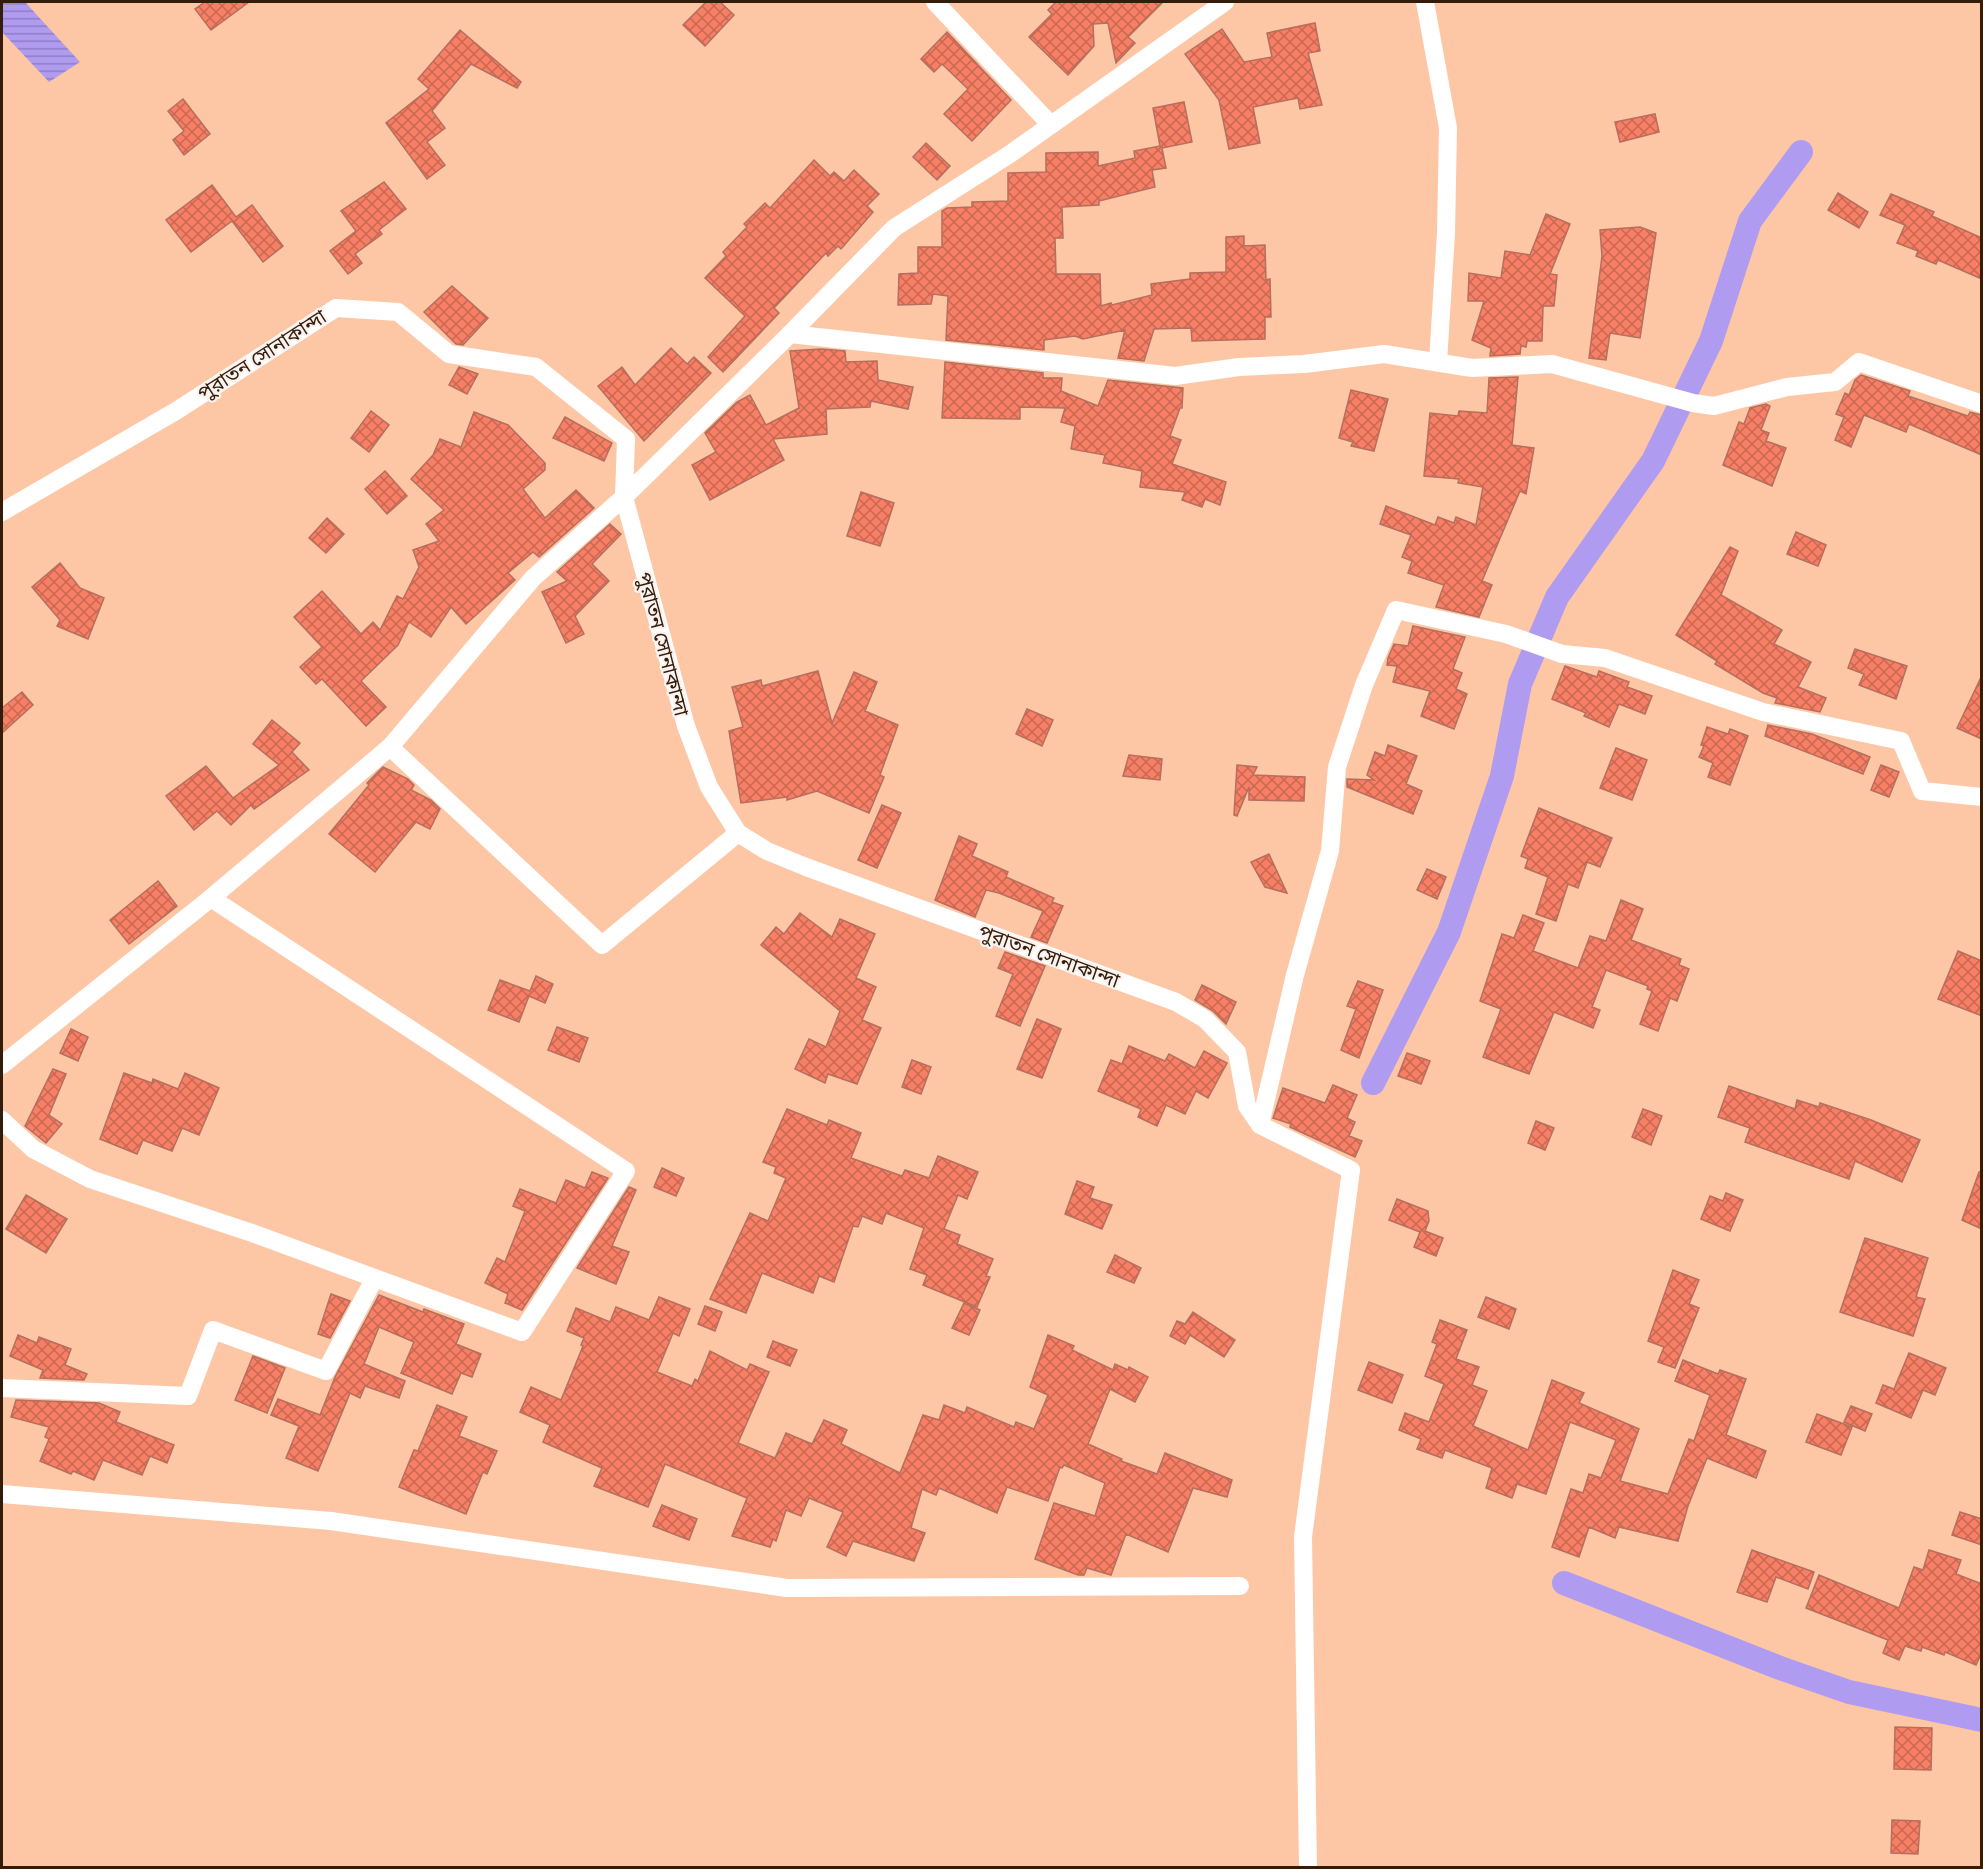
<svg xmlns="http://www.w3.org/2000/svg" width="1983" height="1869" font-family="Cabin,'Noto Sans Bengali',sans-serif">
<style>
.water{fill:url(#water-rules)}
.lines{fill:none;stroke-linecap:round;stroke-linejoin:round}
.canal{stroke:#af9cf1;stroke-width:24}
.building{fill:url(#building-cross-hatch);stroke:#b66e5e;stroke-width:1.5}
.street{stroke:#fff;stroke-width:18}
.labels{text-anchor:middle;dominant-baseline:central;stroke-width:4.5;stroke-linejoin:round;paint-order:stroke}
.street-label{font-size:20px;fill:#341c0b;stroke:#faf3ef}
</style>
<defs>
<pattern id="water-rules" width="6" height="5" patternUnits="userSpaceOnUse" patternTransform="scale(1.5)"><rect width="6" height="5" fill="#af9cf1"/><path d="M0 2.5h6" fill="none" stroke="#8f7ec1"/></pattern>
<pattern id="building-cross-hatch" width="8" height="8" patternUnits="userSpaceOnUse" patternTransform="scale(1.5)"><rect width="8" height="8" fill="#f77f65"/><path d="M0 0l8 8M0 8l8-8" fill="none" stroke="#c96751"/></pattern>
</defs>
<rect width="100%" height="100%" fill="#fdc7a5"/>
<polygon class="water" points="2,2 25,2 80,62 49,82 2,32"/>
<g class="lines">
<g class="canal">
<polyline points="1373,1083 1449,932 1502,776 1520,684 1557,597 1653,461 1711,341 1750,221 1801,152"/>
<polyline points="1564,1583 1780,1668 1849,1692 1982,1720"/>
</g>
</g>
<g class="building">
<polygon points="205,2 249,2 211,30 195,9"/>
<polygon points="706,2 720,2 734,15 705,46 683,25"/>
<polygon points="1056,2 1163,2 1128,37 1135,43 1116,63 1108,23 1093,24 1094,46 1068,75 1029,37 1052,14 1048,10"/>
<polygon points="1315,23 1320,51 1308,53 1322,105 1300,109 1298,98 1253,107 1260,143 1229,149 1219,100 1185,54 1222,29 1244,62 1272,57 1267,33"/>
<polygon points="460,30 521,82 517,88 471,64 432,111 445,128 427,142 445,165 427,179 386,123 429,89 418,79"/>
<polygon points="947,32 1011,100 972,141 944,114 968,89 942,64 934,72 921,59"/>
<polygon points="183,99 210,134 184,155 173,140 184,131 168,111"/>
<polygon points="1184,102 1192,142 1162,148 1166,168 1152,170 1155,187 1099,201 1099,205 1062,207 1063,238 1055,238 1056,274 1100,274 1101,306 1111,303 1112,305 1152,295 1151,284 1190,279 1190,273 1226,272 1226,237 1244,236 1244,246 1265,245 1266,280 1270,279 1271,317 1265,317 1265,339 1192,341 1191,328 1154,329 1144,361 1118,358 1125,330 1083,339 1075,336 1044,340 1044,350 946,340 948,296 933,294 931,304 898,305 899,274 918,273 918,247 942,247 942,211 947,208 972,207 972,202 1008,201 1008,173 1046,172 1046,153 1098,152 1098,166 1135,158 1134,151 1160,146 1153,108"/>
<polygon points="1655,114 1659,132 1620,142 1615,122"/>
<polygon points="926,143 950,166 937,180 913,157"/>
<polygon points="814,160 830,176 834,172 844,181 854,170 879,194 867,206 873,212 841,249 838,246 828,256 826,253 774,308 779,313 723,372 708,357 745,316 705,278 726,256 723,252 747,227 744,224 765,203 770,208"/>
<polygon points="384,182 406,209 379,230 382,234 355,254 362,263 348,274 330,251 356,231 341,211"/>
<polygon points="212,185 236,217 252,205 283,246 263,262 232,221 191,252 166,220"/>
<polygon points="1838,193 1868,212 1859,228 1828,210"/>
<polygon points="1891,194 1934,212 1932,216 1982,238 1982,279 1938,260 1936,264 1916,256 1918,251 1897,243 1905,225 1880,215"/>
<polygon points="1546,214 1570,224 1550,274 1557,275 1554,306 1543,306 1542,341 1527,341 1526,347 1521,346 1520,354 1490,356 1491,348 1472,340 1484,301 1468,301 1469,273 1501,278 1505,251 1530,255"/>
<polygon points="1640,227 1656,233 1640,338 1610,333 1606,360 1589,358 1602,256 1600,230"/>
<polygon points="452,286 488,318 463,345 456,344 424,312"/>
<polygon points="671,348 687,364 694,357 711,373 644,441 598,386 622,367 635,385"/>
<polygon points="821,349 845,351 846,362 877,361 878,380 913,387 908,409 871,401 870,407 826,409 827,434 773,439 784,460 710,500 692,465 716,452 705,433 737,402 750,395 766,425 799,408 790,351"/>
<polygon points="945,362 1043,373 1043,378 1062,378 1061,391 1098,406 1108,380 1183,388 1182,408 1180,408 1170,436 1181,440 1172,464 1226,482 1220,505 1205,499 1202,507 1182,500 1185,492 1140,487 1142,471 1103,463 1105,455 1071,449 1075,426 1061,422 1065,408 1020,407 1020,419 942,418"/>
<polygon points="459,367 478,374 467,394 449,385"/>
<polygon points="1861,375 1910,391 1908,396 1968,416 1970,412 1982,415 1982,455 1909,424 1906,432 1864,415 1851,447 1835,440 1844,417 1836,414 1845,393 1849,395 1855,380"/>
<polygon points="1518,377 1512,445 1534,448 1526,494 1520,491 1482,581 1492,585 1479,617 1436,607 1444,585 1408,573 1412,561 1402,557 1411,535 1380,524 1386,506 1435,525 1438,517 1454,523 1456,517 1476,525 1483,487 1458,483 1459,479 1424,476 1430,413 1458,416 1459,411 1487,413 1489,378"/>
<polygon points="1351,390 1388,399 1374,451 1351,446 1353,442 1339,438"/>
<polygon points="1766,404 1770,406 1761,430 1769,433 1766,441 1786,448 1772,486 1723,465 1739,422 1744,424 1750,408"/>
<polygon points="371,411 389,425 369,452 351,438"/>
<polygon points="474,412 508,425 545,463 545,470 523,489 545,518 576,490 594,508 539,557 533,552 508,573 515,580 466,624 451,607 431,637 409,622 398,645 361,681 386,707 366,726 322,679 316,684 300,667 322,647 294,617 322,591 361,634 373,622 380,630 397,596 403,599 419,567 413,550 439,541 426,524 444,510 411,479 433,455 440,439 461,447"/>
<polygon points="565,417 612,443 604,461 553,438"/>
<polygon points="385,471 407,496 387,514 365,489"/>
<polygon points="861,492 894,503 880,546 847,536"/>
<polygon points="327,518 344,534 326,553 309,538"/>
<polygon points="610,524 621,534 592,564 609,581 575,616 584,634 566,643 542,592 567,581 557,572"/>
<polygon points="1796,532 1826,545 1818,566 1787,554"/>
<polygon points="1730,547 1738,551 1721,595 1782,630 1774,644 1811,662 1798,687 1826,698 1820,712 1775,703 1777,698 1763,693 1715,664 1717,661 1676,635"/>
<polygon points="60,563 80,588 104,598 88,639 57,626 60,620 32,587"/>
<polygon points="1413,626 1465,637 1453,669 1462,673 1456,689 1467,694 1454,729 1421,716 1430,691 1393,682 1397,666 1387,665 1388,658 1394,644 1408,646"/>
<polygon points="1855,649 1907,666 1896,699 1859,685 1864,674 1848,668"/>
<polygon points="1565,666 1597,677 1599,671 1629,682 1627,687 1652,696 1645,714 1619,704 1609,727 1584,716 1586,713 1552,699"/>
<polygon points="818,671 832,723 854,672 877,682 865,711 898,725 880,775 884,777 869,813 817,791 787,800 787,797 741,803 729,731 743,727 732,687 761,680 762,686"/>
<polygon points="1982,675 1982,739 1957,728"/>
<polygon points="22,692 33,705 2,733 2,708"/>
<polygon points="1027,709 1053,720 1042,746 1016,734"/>
<polygon points="272,720 300,743 292,752 309,770 254,809 251,805 231,825 217,811 194,830 166,796 206,766 233,798 245,789 279,765 253,744"/>
<polygon points="1768,725 1812,734 1870,757 1863,774 1765,736"/>
<polygon points="1707,727 1728,734 1730,729 1748,736 1730,785 1708,777 1713,763 1699,757 1704,746 1701,745"/>
<polygon points="1388,745 1417,756 1406,784 1422,791 1413,814 1347,787 1347,779 1374,780 1367,775 1375,752 1385,756"/>
<polygon points="1616,748 1647,760 1632,800 1600,788"/>
<polygon points="1129,755 1162,759 1160,780 1123,776"/>
<polygon points="1237,765 1257,767 1253,775 1305,777 1304,801 1249,800 1249,787 1237,816 1234,815"/>
<polygon points="1881,765 1899,772 1889,797 1871,790"/>
<polygon points="383,767 408,779 414,785 411,790 431,800 440,809 430,829 416,822 375,872 329,834 369,785 367,783"/>
<polygon points="882,805 901,813 877,868 858,860"/>
<polygon points="1539,808 1612,838 1600,867 1587,862 1578,888 1568,884 1556,921 1536,914 1548,877 1525,868 1528,859 1521,856"/>
<polygon points="959,836 977,844 972,856 1008,872 1006,877 1054,898 1052,902 1063,906 1047,943 1031,937 1043,911 999,893 986,890 975,917 935,900"/>
<polygon points="1269,854 1287,893 1265,887 1251,862"/>
<polygon points="1427,869 1446,877 1437,899 1417,890"/>
<polygon points="158,881 177,906 129,944 110,920"/>
<polygon points="1621,900 1643,909 1631,940 1681,959 1679,965 1689,969 1677,1001 1670,998 1658,1031 1640,1024 1652,991 1647,989 1648,986 1606,970 1592,1007 1600,1010 1593,1028 1554,1012 1529,1074 1483,1057 1501,1009 1480,1001 1502,934 1514,938 1523,915 1544,923 1533,951 1578,968 1590,936 1606,941"/>
<polygon points="800,913 832,937 840,919 875,934 856,978 876,987 862,1020 881,1028 857,1084 828,1074 825,1083 795,1069 809,1039 826,1047 840,1011 761,945 776,927 784,934"/>
<polygon points="1958,951 1982,961 1982,1016 1938,999"/>
<polygon points="1005,952 1045,966 1020,1026 996,1016 1013,974 998,968"/>
<polygon points="536,976 553,984 545,1003 529,996 519,1022 488,1010 500,980 530,991"/>
<polygon points="1358,981 1383,990 1359,1058 1341,1050 1356,1009 1347,1006"/>
<polygon points="1202,985 1236,1002 1226,1024 1213,1011 1195,1000"/>
<polygon points="1037,1019 1061,1029 1042,1078 1017,1069"/>
<polygon points="557,1027 588,1038 579,1062 548,1050"/>
<polygon points="71,1029 88,1037 78,1061 60,1053"/>
<polygon points="1129,1046 1165,1061 1169,1054 1195,1068 1204,1051 1227,1063 1208,1098 1196,1091 1185,1114 1166,1105 1157,1126 1138,1117 1141,1109 1098,1091 1111,1060 1122,1064"/>
<polygon points="1407,1053 1430,1061 1421,1084 1398,1076"/>
<polygon points="912,1060 931,1067 921,1094 902,1087"/>
<polygon points="53,1069 66,1074 49,1115 62,1124 46,1143 25,1126"/>
<polygon points="124,1073 152,1083 153,1079 178,1089 185,1073 219,1088 199,1135 182,1128 172,1151 143,1140 137,1154 100,1139"/>
<polygon points="1333,1085 1357,1095 1347,1118 1355,1122 1349,1136 1362,1141 1355,1157 1290,1127 1291,1124 1273,1118 1283,1088 1325,1103"/>
<polygon points="1729,1086 1795,1109 1797,1100 1819,1107 1820,1103 1871,1120 1920,1140 1902,1182 1855,1161 1849,1179 1745,1142 1750,1128 1718,1117"/>
<polygon points="787,1109 827,1125 829,1120 861,1133 851,1158 902,1176 905,1170 929,1178 938,1156 978,1172 967,1199 958,1195 944,1229 960,1235 957,1244 993,1259 986,1276 990,1277 977,1307 923,1285 927,1275 910,1269 924,1228 886,1213 882,1224 862,1216 858,1227 853,1226 834,1282 819,1276 813,1293 762,1273 746,1313 710,1299 750,1213 768,1221 786,1178 774,1173 776,1167 763,1162"/>
<polygon points="1643,1109 1662,1116 1651,1145 1632,1137"/>
<polygon points="1536,1121 1554,1128 1545,1150 1528,1143"/>
<polygon points="662,1168 684,1178 676,1196 654,1187"/>
<polygon points="592,1172 608,1178 522,1310 505,1303 508,1294 485,1283 497,1258 505,1262 525,1211 513,1206 520,1189 556,1203 566,1180 585,1188"/>
<polygon points="1979,1172 1982,1172 1982,1229 1962,1220"/>
<polygon points="1077,1181 1094,1187 1090,1198 1112,1205 1102,1229 1065,1214"/>
<polygon points="629,1187 636,1190 612,1246 629,1252 616,1284 577,1268"/>
<polygon points="1726,1193 1743,1200 1730,1231 1701,1219 1710,1196 1723,1201"/>
<polygon points="26,1195 67,1219 46,1253 6,1229"/>
<polygon points="1397,1199 1428,1211 1429,1221 1425,1231 1443,1238 1436,1256 1414,1247 1420,1232 1389,1220"/>
<polygon points="1865,1238 1928,1258 1916,1297 1925,1299 1913,1336 1840,1312"/>
<polygon points="1115,1255 1141,1268 1134,1283 1107,1272"/>
<polygon points="1673,1270 1699,1280 1689,1304 1699,1308 1675,1368 1658,1362 1664,1347 1648,1341"/>
<polygon points="331,1294 350,1301 330,1338 318,1334"/>
<polygon points="379,1295 423,1312 424,1309 464,1324 456,1344 481,1354 472,1377 461,1373 452,1394 401,1373 414,1342 379,1327 364,1364 405,1381 399,1398 365,1386 360,1398 350,1393 318,1471 286,1458 299,1426 271,1415 278,1399 320,1415 335,1377"/>
<polygon points="659,1297 690,1309 679,1336 673,1333 657,1372 692,1386 695,1379 698,1381 710,1351 747,1370 750,1364 769,1372 738,1443 775,1458 786,1433 812,1444 824,1420 847,1430 841,1444 900,1473 923,1415 939,1420 944,1405 965,1413 967,1407 1014,1427 1016,1422 1034,1429 1048,1395 1030,1387 1048,1335 1074,1346 1072,1350 1113,1370 1115,1364 1128,1370 1129,1367 1148,1377 1135,1402 1110,1389 1088,1444 1122,1459 1121,1461 1157,1474 1165,1453 1232,1480 1227,1497 1193,1488 1168,1552 1126,1534 1111,1575 1087,1568 1084,1575 1078,1575 1035,1559 1054,1503 1095,1516 1105,1483 1064,1465 1062,1468 1060,1467 1048,1501 1007,1487 997,1513 939,1488 936,1495 922,1489 911,1528 925,1533 914,1561 853,1541 846,1556 827,1547 843,1512 809,1498 801,1516 786,1510 776,1541 773,1539 770,1547 732,1536 747,1498 665,1464 648,1507 594,1486 602,1468 543,1442 550,1425 520,1412 531,1387 561,1400 583,1346 581,1345 584,1338 567,1331 576,1308 610,1322 616,1307 649,1320"/>
<polygon points="1486,1297 1516,1309 1509,1329 1478,1317"/>
<polygon points="964,1303 980,1310 969,1335 952,1328"/>
<polygon points="705,1306 722,1312 715,1331 698,1324"/>
<polygon points="1193,1312 1235,1340 1224,1357 1190,1335 1185,1344 1170,1336 1177,1321 1185,1324"/>
<polygon points="1440,1320 1467,1330 1456,1359 1479,1367 1472,1385 1487,1391 1473,1426 1528,1450 1552,1380 1584,1393 1579,1403 1639,1429 1620,1481 1668,1494 1689,1439 1694,1441 1710,1395 1675,1381 1683,1360 1718,1374 1720,1370 1746,1379 1726,1435 1766,1451 1756,1478 1707,1458 1688,1506 1678,1541 1619,1527 1615,1538 1589,1527 1579,1557 1552,1547 1571,1489 1583,1493 1589,1474 1601,1478 1616,1440 1570,1422 1546,1494 1517,1484 1512,1498 1486,1488 1492,1468 1445,1450 1442,1458 1417,1449 1421,1439 1399,1430 1405,1413 1429,1422 1444,1384 1425,1376 1437,1344 1432,1342"/>
<polygon points="18,1335 37,1343 39,1337 71,1349 65,1365 87,1374 84,1380 40,1378 43,1370 10,1356"/>
<polygon points="773,1341 797,1350 790,1366 767,1357"/>
<polygon points="1909,1353 1946,1368 1935,1395 1923,1390 1911,1418 1876,1403 1883,1385 1894,1389"/>
<polygon points="253,1356 285,1368 267,1413 235,1400"/>
<polygon points="1369,1362 1403,1375 1392,1403 1358,1390"/>
<polygon points="16,1400 99,1403 120,1412 116,1422 174,1445 167,1463 150,1456 142,1475 103,1460 94,1480 73,1471 71,1474 40,1461 49,1439 45,1437 49,1427 11,1417"/>
<polygon points="437,1405 467,1417 459,1436 497,1451 487,1474 483,1472 466,1514 399,1487 414,1450 418,1451"/>
<polygon points="1851,1406 1872,1414 1865,1431 1844,1422"/>
<polygon points="1817,1414 1852,1427 1841,1455 1806,1442"/>
<polygon points="662,1505 697,1519 689,1540 653,1526"/>
<polygon points="1960,1512 1982,1519 1982,1545 1952,1535"/>
<polygon points="1752,1550 1814,1572 1808,1589 1776,1577 1767,1602 1737,1592"/>
<polygon points="1929,1550 1961,1560 1956,1574 1982,1584 1982,1652 1976,1665 1945,1652 1944,1655 1922,1647 1921,1651 1905,1646 1899,1660 1883,1653 1888,1640 1806,1608 1819,1575 1899,1608 1914,1567 1923,1570"/>
<polygon points="1895,1727 1932,1728 1931,1770 1894,1769"/>
<polygon points="1892,1820 1920,1821 1918,1854 1891,1853"/>
</g>
<g class="lines">
<g class="street">
<polyline points="935,2 1051,125"/>
<polyline points="1425,2 1448,128 1446,233 1438,362"/>
<polyline points="790,334 1175,376 1239,367 1304,364 1384,354 1472,368 1552,364 1693,403 1714,406 1787,387 1835,382 1859,362 1982,404"/>
<polyline points="2,512 176,411 336,308 398,312 449,354 536,367 626,439 624,497 686,726 709,787 738,833 767,851 806,867 1176,1002 1205,1019 1237,1052 1247,1106 1260,1125 1351,1170 1303,1537 1308,1868"/>
<polyline points="390,747 602,945 738,833"/>
<polyline points="2,1065 211,898 390,747 533,578 624,497 790,334 894,228 1010,154 1225,2"/>
<polyline points="2,1120 33,1149 90,1179 252,1233 522,1332 626,1171 211,898"/>
<polyline points="1260,1125 1295,975 1330,851 1337,767 1364,685 1396,610 1506,634 1562,654 1605,658 1763,712 1901,741 1922,791 1982,797"/>
<polyline points="2,1388 188,1396 213,1330 326,1371 374,1279"/>
<polyline points="2,1494 331,1521 787,1588 1240,1586"/>
</g>
</g>
<g class="labels">
<g class="street-label">
<text transform="translate(262 355) rotate(-33)">পুরাতন সোনাকান্দা</text>
<text transform="translate(663 644) rotate(75)">পুরাতন সোনাকান্দা</text>
<text transform="translate(1049 956) rotate(20)">পুরাতন সোনাকান্দা</text>
</g>
</g>
<rect width="1983" height="1869" fill="none" stroke="#341c0b" stroke-width="6"/>
</svg>
